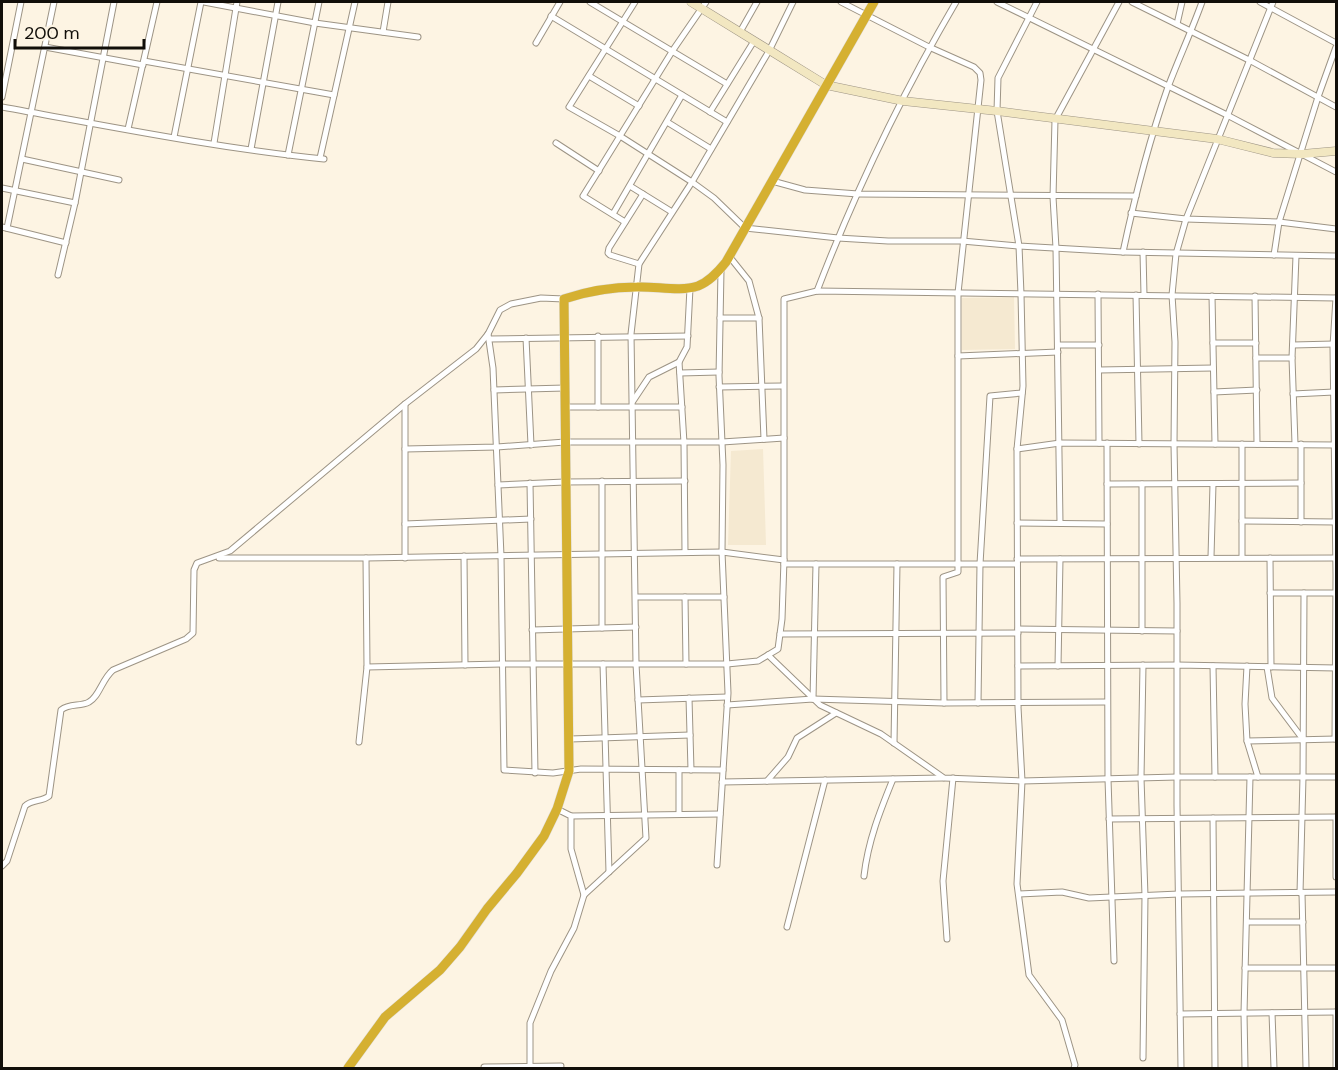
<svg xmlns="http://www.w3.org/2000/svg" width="1338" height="1070" font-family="'DM Sans',sans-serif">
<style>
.built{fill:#f5e9d1}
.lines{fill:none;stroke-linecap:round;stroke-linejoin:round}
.street-casing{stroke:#9d9485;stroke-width:7}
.secondary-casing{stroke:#9d9485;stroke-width:9}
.highway-casing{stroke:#dedddd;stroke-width:10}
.street{stroke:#fff;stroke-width:5}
.secondary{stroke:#f2e7c1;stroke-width:8}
.highway{stroke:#d5b031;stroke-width:9}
</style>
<rect width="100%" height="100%" fill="#fdf4e3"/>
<g class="built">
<polygon points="1014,297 1015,349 962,350 962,298"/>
<polygon points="763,449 766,545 728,545 731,451"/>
</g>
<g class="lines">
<defs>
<g id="street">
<polyline points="204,2 315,23 418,37"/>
<polyline points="590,2 727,84"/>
<polyline points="635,2 569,107 620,136 692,182 714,198 745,228 838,238 888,241 962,241 1019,246 1123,252 1336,256"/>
<polyline points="841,2 929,47 974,67 980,73 981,80 958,293 958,572 943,577 944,703"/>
<polyline points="997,2 1227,115 1336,172"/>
<polyline points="1037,2 998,78 997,111 1019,246 1021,294 1023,386 1017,449 1018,707 1022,781 1017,884 1029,975 1062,1020 1075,1065 1074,1068"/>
<polyline points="1132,2 1251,61 1336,107"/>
<polyline points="1260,2 1336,43"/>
<polyline points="551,16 727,122"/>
<polyline points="1177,24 1182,2"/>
<polyline points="383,32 388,2"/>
<polyline points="740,32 757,2"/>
<polyline points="536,43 560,2"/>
<polyline points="45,47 143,65"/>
<polyline points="144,61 334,95"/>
<polyline points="589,76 639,106"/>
<polyline points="2,97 21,2"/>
<path d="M 2,107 C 108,126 216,148 324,159"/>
<polyline points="710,112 754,41"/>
<polyline points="667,122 711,149"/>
<polyline points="128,129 157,2"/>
<polyline points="174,137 201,2"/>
<polyline points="214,143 237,2"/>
<polyline points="556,143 599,171"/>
<polyline points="251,149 278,2"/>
<polyline points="288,155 319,2"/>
<polyline points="320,158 355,2"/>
<polyline points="22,159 119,180"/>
<polyline points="772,181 805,190 858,194 1136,196"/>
<polyline points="630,186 672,212"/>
<polyline points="2,188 75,203"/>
<polyline points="1131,213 1186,219 1279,222 1336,229"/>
<polyline points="613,214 682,95"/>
<polyline points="625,222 583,196 673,50 706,2"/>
<polyline points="2,227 66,243"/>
<polyline points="7,228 54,2"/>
<path d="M 1123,252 C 1135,196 1149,141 1168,87 C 1179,58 1192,30 1202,2"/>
<polyline points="1143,252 1144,295"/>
<polyline points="1274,255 1279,222 1318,97 1336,47"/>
<polyline points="729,256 749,281 759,318 764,439"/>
<polyline points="639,264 610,255 608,253 609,248 643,194"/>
<polyline points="58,275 75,203 114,2"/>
<path d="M 817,291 C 855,192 902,94 956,2"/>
<polyline points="1098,294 1099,443"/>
<polyline points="1136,295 1139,444"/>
<polyline points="1212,296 1215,444"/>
<polyline points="1255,296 1257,444"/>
<polyline points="720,318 759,318"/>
<polyline points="488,334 493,368 501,556 504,770 553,773 581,769 723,770"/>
<polyline points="598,336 598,407"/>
<polyline points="526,338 531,445"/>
<polyline points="489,339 688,336"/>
<polyline points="1213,343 1256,343"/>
<polyline points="1058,345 1099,345"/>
<polyline points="1293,345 1334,344"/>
<polyline points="958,356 1058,352"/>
<polyline points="1256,358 1292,358"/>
<polyline points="679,362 684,443 685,552"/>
<polyline points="1099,370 1213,368"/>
<polyline points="680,373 719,372"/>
<polyline points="719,387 782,386"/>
<polyline points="494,390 565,388"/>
<polyline points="1214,392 1257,390"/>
<polyline points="1293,394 1334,392"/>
<polyline points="633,401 649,377 679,362 687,347 690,288"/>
<polyline points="405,404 405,558"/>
<polyline points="565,407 682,407"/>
<polyline points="1107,443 1108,779 1114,961"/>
<polyline points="1295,444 1292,358 1296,256"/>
<polyline points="405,449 497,447 565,442 722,442 784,438"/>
<polyline points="1017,449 1060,443 1336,445"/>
<polyline points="602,481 602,628"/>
<polyline points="530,483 535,773"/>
<polyline points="1107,484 1301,483"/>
<polyline points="498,485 565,482 685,481"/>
<polyline points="1242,521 1335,522"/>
<polyline points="1301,522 1301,444"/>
<polyline points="1017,523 1107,524"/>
<polyline points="1060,523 1056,248 1053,197 1055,120 1119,2"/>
<polyline points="405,524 531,519"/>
<polyline points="464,556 465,665"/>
<polyline points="1211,557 1213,484"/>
<polyline points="1242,557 1242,444"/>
<polyline points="219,558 366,558 722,552 784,560"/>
<polyline points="1270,558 1271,667"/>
<polyline points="1017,559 1336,558"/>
<polyline points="784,564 1017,564"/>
<polyline points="1270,593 1336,593"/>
<polyline points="636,597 724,597"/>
<polyline points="685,597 686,664"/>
<polyline points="1018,629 1177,631"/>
<polyline points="532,630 636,627"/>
<polyline points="1142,631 1142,484"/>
<polyline points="780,634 1018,633"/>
<polyline points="768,655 820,705 881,734 944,778 1022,781 1177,777 1336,777"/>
<polyline points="603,664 609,872"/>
<polyline points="1018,666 1177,665 1336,668"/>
<polyline points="1058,666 1060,559"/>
<polyline points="1213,666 1215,777"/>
<polyline points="1247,666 1245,704 1247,741 1258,777"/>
<polyline points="367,667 502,664 727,664 758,661 778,649 782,619 784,560 784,299 817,291 1336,298"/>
<polyline points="1267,667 1272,698 1302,738"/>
<polyline points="689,698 691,770"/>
<polyline points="813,699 816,564"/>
<polyline points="638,700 727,697"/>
<polyline points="978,703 980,564 990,396 1022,393"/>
<polyline points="727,705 813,699 944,703 1107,702"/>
<polyline points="570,739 690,735"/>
<polyline points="1335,739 1336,575 1333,346 1336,298"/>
<polyline points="1247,741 1336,739"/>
<polyline points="359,742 367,667 366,558"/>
<polyline points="894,743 897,564"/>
<polyline points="679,770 679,814"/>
<polyline points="767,781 788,757 797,738 836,713"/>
<polyline points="722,782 943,778"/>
<polyline points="557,809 571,816 571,849 584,895"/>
<polyline points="571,816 720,814"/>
<polyline points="1336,817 1336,877"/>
<polyline points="1213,818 1215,1068"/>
<polyline points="1109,819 1336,817"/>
<polyline points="717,865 728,693 722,552 723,465 719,376 721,270"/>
<path d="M 2,866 L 7,861 L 25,806 C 32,799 42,802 49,796 L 61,710 C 70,703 80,707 89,702 C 99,697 102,679 113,670 L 186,639 L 193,633 L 194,570 L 197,563 L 230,551 L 405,404 L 476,349 L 488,334 L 500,310 L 511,304 L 541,298 L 564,299"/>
<path d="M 864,876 C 868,841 880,811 893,779"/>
<polyline points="1300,893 1303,777 1304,593"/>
<polyline points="1302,893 1306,1068"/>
<polyline points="1019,894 1062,892 1089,898 1179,894 1336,892"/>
<polyline points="1247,922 1303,922"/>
<polyline points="787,927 825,780"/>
<polyline points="947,939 943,881 953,778"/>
<polyline points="1245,968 1336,968"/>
<polyline points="1336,1012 1336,1068"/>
<polyline points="1272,1013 1274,1068"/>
<polyline points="1180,1014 1336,1012"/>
<polyline points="1143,1058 1145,896 1141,778 1143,665"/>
<polyline points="484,1067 561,1066"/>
<polyline points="530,1068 530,1023 551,971 574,928 584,895 646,838 636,664 631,334 639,264 692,182 769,51 793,2"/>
<polyline points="1181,1068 1177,805 1177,603 1174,444 1175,342 1172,295 1176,254 1186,219 1273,2"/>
<polyline points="1245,1068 1244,1013 1250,777"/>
</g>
<polyline id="secondary" points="691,2 826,85 903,101 997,111 1217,139 1273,153 1302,154 1336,151"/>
<path id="highway" d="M 348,1068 L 385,1017 L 440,970 L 460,947 L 487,909 L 517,873 L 544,836 L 557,809 L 569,771 L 564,299 C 588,291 612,287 637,287 C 656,286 680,292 698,286 C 710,281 718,272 726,262 L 874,2"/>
</defs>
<use href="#street" class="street-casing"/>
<use href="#secondary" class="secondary-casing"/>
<use href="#highway" class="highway-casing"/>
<use href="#street" class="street"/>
<use href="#secondary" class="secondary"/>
<use href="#highway" class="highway"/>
</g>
<rect width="1338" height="1070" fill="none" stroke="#110e09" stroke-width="6"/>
<path d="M15 39v9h129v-9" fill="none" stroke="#110e09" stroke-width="3"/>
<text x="24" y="39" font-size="18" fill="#110e09" stroke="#fdf4e3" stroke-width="4.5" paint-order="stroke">200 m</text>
</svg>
